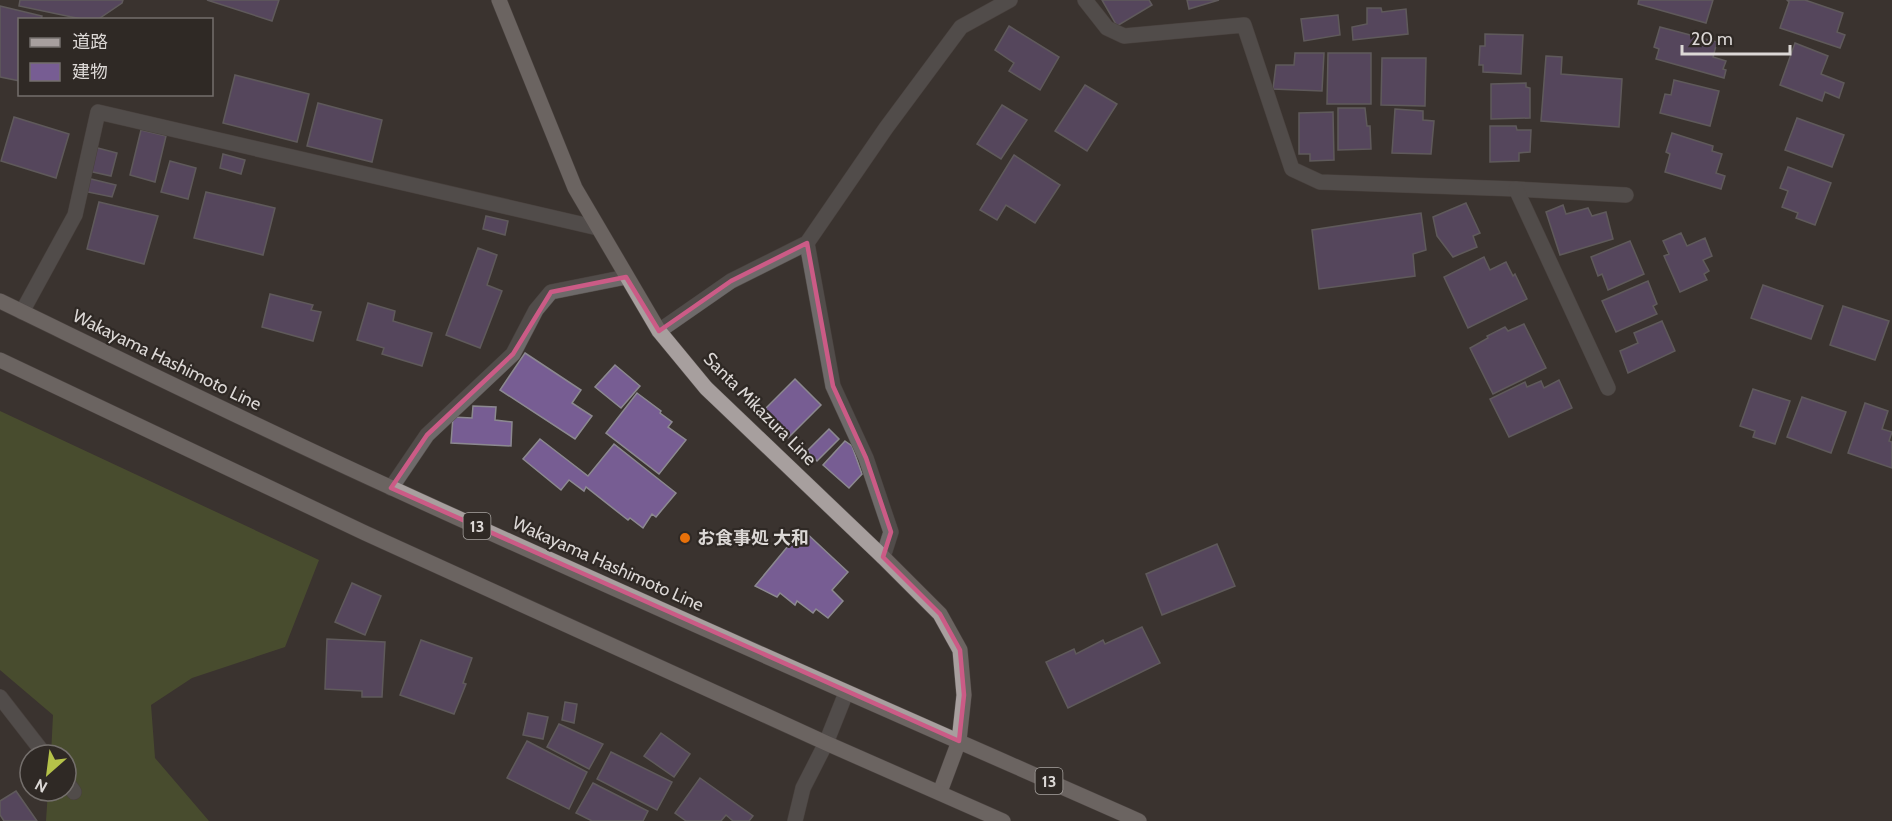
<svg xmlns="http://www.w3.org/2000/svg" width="1892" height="821" font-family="Cabin,'Noto Sans JP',sans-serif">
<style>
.forest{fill:#5a6a2e}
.building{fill:#775d93;stroke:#8c8990;stroke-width:1.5}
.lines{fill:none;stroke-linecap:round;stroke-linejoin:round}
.minor-casing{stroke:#57514d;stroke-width:16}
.major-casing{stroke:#57514d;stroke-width:16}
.minor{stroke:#6e6a6a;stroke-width:15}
.major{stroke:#a79f9e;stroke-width:15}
.marked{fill:none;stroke:#cb5b86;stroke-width:4.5;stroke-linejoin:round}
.food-dot{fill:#e8710a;stroke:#2f2925;stroke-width:2}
.labels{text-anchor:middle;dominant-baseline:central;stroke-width:4.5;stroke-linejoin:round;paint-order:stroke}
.shield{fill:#2f2925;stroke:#a8a4a1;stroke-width:1.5}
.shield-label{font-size:16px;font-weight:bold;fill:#dcd8d6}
.street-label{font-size:18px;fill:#dcd8d6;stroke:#2f2925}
.poi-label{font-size:18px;font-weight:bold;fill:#dcd8d6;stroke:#2f2925;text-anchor:start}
</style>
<rect width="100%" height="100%" fill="#3a332f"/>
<polygon class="forest" points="0,411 319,560 285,647 192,678 151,705 155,758 209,821 46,821 48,791 66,791 66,755 51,755 53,715 0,670"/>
<g class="building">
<polygon points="20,0 123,0 122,3 97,20 86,20 19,6"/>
<polygon points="207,0 279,0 272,21"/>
<polygon points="1102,0 1149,0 1152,5 1117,26"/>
<polygon points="1187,0 1219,0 1189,9"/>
<polygon points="1639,0 1713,0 1706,23 1638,4"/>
<polygon points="1787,0 1805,0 1843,13 1837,32 1845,35 1840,48 1780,28 1789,2"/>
<polygon points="0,6 42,16 41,20 20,20 20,81 0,77"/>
<polygon points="1367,8 1381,8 1382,12 1406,9 1408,34 1353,40 1352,27 1367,24"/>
<polygon points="1338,15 1340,35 1304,41 1301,19"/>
<polygon points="1009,26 1059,57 1040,90 1009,71 1014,63 995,50"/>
<polygon points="1660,27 1717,42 1713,57 1726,61 1723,69 1726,70 1724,78 1656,59 1659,49 1654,47"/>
<polygon points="1485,34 1523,35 1521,74 1483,72 1483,65 1479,65 1480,46 1485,46"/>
<polygon points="1795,43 1828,56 1821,74 1844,83 1839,98 1825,92 1822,101 1780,85"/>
<polygon points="1295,53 1324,53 1322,91 1273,89 1276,65 1294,65"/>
<polygon points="1328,53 1371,53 1371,104 1327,104"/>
<polygon points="1546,56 1562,57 1561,74 1622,79 1619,127 1541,121"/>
<polygon points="1382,58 1426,58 1425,106 1381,105"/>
<polygon points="235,75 309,94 297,142 223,123"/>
<polygon points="1674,80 1719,91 1710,126 1660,113 1665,94 1671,95"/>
<polygon points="1526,83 1526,87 1530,88 1530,118 1491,119 1491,84"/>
<polygon points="1085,85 1117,104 1087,151 1055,131"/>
<polygon points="318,103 382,120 372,162 307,146"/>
<polygon points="1002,105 1027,120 1001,159 977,144"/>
<polygon points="1338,108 1365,108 1367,126 1370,126 1371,149 1338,150"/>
<polygon points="1395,109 1423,111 1423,120 1434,121 1431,154 1392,153"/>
<polygon points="1333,112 1334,160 1310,161 1310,154 1299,154 1299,113"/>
<polygon points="14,117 69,134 56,178 1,161"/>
<polygon points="1797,118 1844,135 1832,167 1785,150"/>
<polygon points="1490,126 1516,126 1517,130 1531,130 1530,152 1519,153 1519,161 1490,162"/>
<polygon points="141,130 166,136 155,182 130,175"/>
<polygon points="1672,133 1713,146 1712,151 1722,154 1716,173 1725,176 1721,189 1665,172 1670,154 1666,152"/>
<polygon points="94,147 117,153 111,176 88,171"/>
<polygon points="223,154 245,160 241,174 220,168"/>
<polygon points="1014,155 1060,185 1035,223 1006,205 997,220 980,210"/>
<polygon points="170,161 196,168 188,199 161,192"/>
<polygon points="1788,167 1831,183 1815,225 1796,218 1798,213 1782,207 1788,191 1780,188"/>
<polygon points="87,178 116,185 112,197 83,191"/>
<polygon points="206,192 275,208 263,255 194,238"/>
<polygon points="99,202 158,216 144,264 87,249"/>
<polygon points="1466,203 1480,233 1473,236 1477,247 1453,257 1437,236 1433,217"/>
<polygon points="1563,205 1566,214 1588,208 1592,216 1606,212 1613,239 1560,255 1546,212"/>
<polygon points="1421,213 1426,250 1413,254 1415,276 1319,289 1312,230"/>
<polygon points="486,216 508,221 505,235 483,229"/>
<polygon points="1681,233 1687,246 1705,238 1712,256 1703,260 1709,271 1704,274 1707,280 1680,292 1664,256 1669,254 1663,241"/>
<polygon points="1630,241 1644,274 1608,290 1602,274 1598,276 1591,257"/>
<polygon points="478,248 497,255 487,285 502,291 480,348 446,335"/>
<polygon points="1484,257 1490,270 1506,262 1513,276 1515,274 1527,299 1468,328 1444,277"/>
<polygon points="1648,281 1657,304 1653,306 1657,314 1616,332 1602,301"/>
<polygon points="1763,285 1823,306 1811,339 1751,318"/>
<polygon points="270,294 313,305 311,310 321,312 313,341 262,327"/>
<polygon points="368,303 395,311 393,321 432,333 422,366 382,354 384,348 357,340"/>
<polygon points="1843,306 1889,321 1875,360 1830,345"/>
<polygon points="1662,321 1675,351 1628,373 1620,351 1638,343 1634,333"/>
<polygon points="1524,324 1546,368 1493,394 1470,348 1488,338 1487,336 1505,327 1508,331"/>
<polygon points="525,353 581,390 572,403 592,416 575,439 500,390"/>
<polygon points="615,365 640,386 621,408 595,387"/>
<polygon points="795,379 821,405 788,438 762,412"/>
<polygon points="1559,380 1572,408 1509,437 1490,399 1525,382 1527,387 1541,381 1544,388"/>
<polygon points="1753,389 1790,401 1775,444 1753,437 1755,431 1740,426"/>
<polygon points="637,393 661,411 660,413 672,422 668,427 686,440 659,474 606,433"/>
<polygon points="1802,397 1846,412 1831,453 1787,437"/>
<polygon points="1865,403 1888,411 1882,429 1892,432 1889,441 1892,442 1892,468 1848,453"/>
<polygon points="473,406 496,407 495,420 512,422 511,446 451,443 453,417 472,418"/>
<polygon points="829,429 839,439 817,461 807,451"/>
<polygon points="540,439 588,476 614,444 676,493 656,517 652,514 643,528 630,518 628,520 586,487 584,491 569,480 561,490 523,459"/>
<polygon points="845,441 852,446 862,474 849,488 823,465"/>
<polygon points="802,529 848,572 832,590 843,601 828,618 816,609 813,613 797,601 795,605 780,593 777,597 755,586"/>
<polygon points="1217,544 1235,586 1162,615 1146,574"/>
<polygon points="352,583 381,596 365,635 335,622"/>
<polygon points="1142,627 1160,663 1068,708 1046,662 1074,649 1076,654 1103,640 1105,644"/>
<polygon points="327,639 385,642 382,697 362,697 362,691 325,689"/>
<polygon points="421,640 472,658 463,683 466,684 454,714 400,695"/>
<polygon points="565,702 577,704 574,723 562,720"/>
<polygon points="528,713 548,717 543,739 523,735"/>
<polygon points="559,724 603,744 589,769 547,747"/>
<polygon points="661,733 690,754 674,777 644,756"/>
<polygon points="527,741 587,772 569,809 507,778"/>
<polygon points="611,752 672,782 657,810 597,779"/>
<polygon points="700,778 753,816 749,821 733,821 726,815 721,821 686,821 675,813"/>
<polygon points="593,783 648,811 643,821 592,821 576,813"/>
<polygon points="16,791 37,821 4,821 0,815 0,801"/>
</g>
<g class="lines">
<defs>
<g id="minor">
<polyline points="1085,0 1107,28 1124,36 1244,25 1292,169 1320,182 1516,189 1626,195"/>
<polyline points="1516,189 1608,388"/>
<polyline points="807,243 833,386 866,458 891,532 883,557"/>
<polyline points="22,312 75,215 98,112 598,228"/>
<polyline points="659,331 731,281 807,243 886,128 961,27 1010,0"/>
<polyline points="391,488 427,435 513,354 536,310 551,292 626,277"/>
<polyline points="0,697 45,755"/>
<polyline points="66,781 74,792"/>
<polyline points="795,821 803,788 826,743 846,693"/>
</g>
<g id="major">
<polyline points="499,0 575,188 659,331 706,388 883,557 940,614 960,650 964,695 959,741 940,792"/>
<path d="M 0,301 C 130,364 260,428 392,488 C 640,602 890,711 1139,821"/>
<polyline points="0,360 365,533 826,743 1003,821"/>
</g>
</defs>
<use href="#minor" class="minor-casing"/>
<use href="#major" class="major-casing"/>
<use href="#minor" class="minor"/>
<use href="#major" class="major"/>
</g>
<path d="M0 0H1892V821H0ZM 807,243 L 833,386 L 866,458 L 891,532 L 883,557 L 940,614 L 960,650 L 964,695 L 959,741 L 391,488 L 427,435 L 513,354 L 551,292 L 626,277 L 659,331 L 731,281 Z" fill="#3a332f" fill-opacity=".55" fill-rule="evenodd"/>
<path class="marked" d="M 807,243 L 833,386 L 866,458 L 891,532 L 883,557 L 940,614 L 960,650 L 964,695 L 959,741 L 391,488 L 427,435 L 513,354 L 551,292 L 626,277 L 659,331 L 731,281 Z"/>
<circle class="food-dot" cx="685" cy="538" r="6"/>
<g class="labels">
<g class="shield">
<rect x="463.5" y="513" width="27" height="26" rx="4.5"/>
<rect x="1035.5" y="768" width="27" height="26" rx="4.5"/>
</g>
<g class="shield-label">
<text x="477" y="526">13</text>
<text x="1049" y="781">13</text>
</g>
<g class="street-label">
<text transform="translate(167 360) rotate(26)">Wakayama Hashimoto Line</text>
<text transform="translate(760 409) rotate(45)">Santa Mikazura Line</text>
<text transform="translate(608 564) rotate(24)">Wakayama Hashimoto Line</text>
</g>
<g class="poi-label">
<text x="697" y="538">お食事処 大和</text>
</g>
</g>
<rect x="18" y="18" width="195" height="78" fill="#2f2925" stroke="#746f6c" stroke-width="1.5"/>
<rect x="30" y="38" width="30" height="9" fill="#a79f9e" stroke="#746f6c" stroke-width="1.5"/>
<text x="72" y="48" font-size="18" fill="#dcd8d6">道路</text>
<rect x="30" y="63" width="30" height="18" fill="#775d93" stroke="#746f6c" stroke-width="1.5"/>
<text x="72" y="78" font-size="18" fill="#dcd8d6">建物</text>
<g transform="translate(48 773) rotate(208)"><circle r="28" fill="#2f2925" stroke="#746f6c" stroke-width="1.5"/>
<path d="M0-4.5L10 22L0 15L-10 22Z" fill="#b5c249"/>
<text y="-9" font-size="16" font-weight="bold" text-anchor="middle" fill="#dcd8d6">N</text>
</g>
<path d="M1682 45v9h108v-9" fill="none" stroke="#dcd8d6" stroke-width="3"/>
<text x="1691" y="45" font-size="18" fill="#dcd8d6" stroke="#2f2925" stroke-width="4.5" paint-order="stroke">20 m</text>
</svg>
